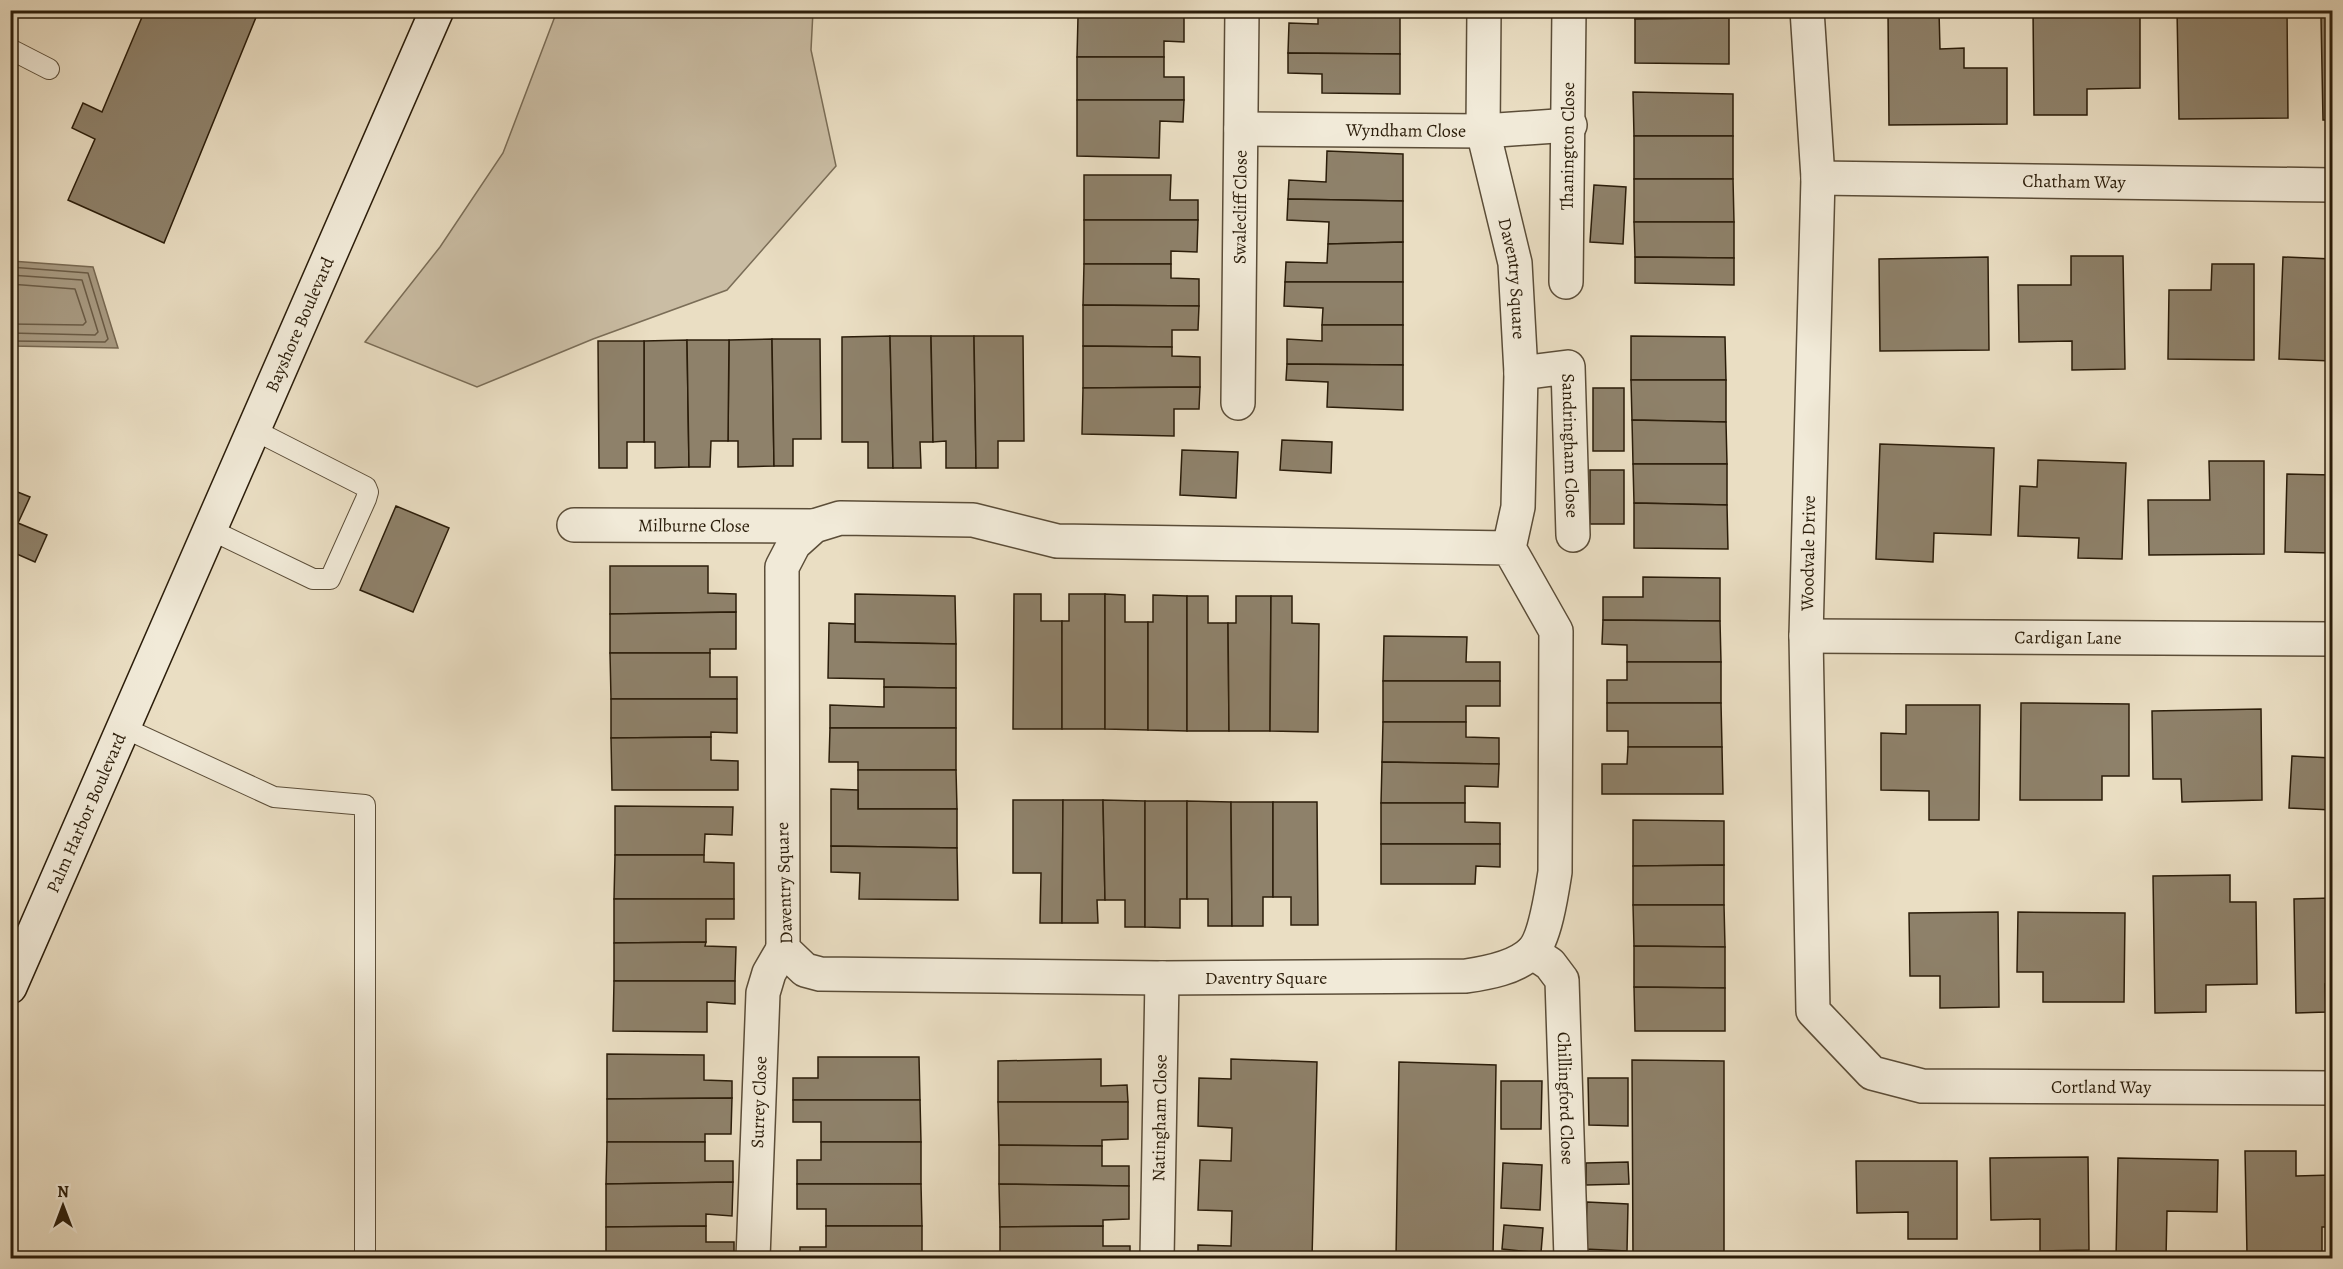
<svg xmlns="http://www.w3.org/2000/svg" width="2343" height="1269" font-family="Alegreya,serif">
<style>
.green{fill:#cabda4;stroke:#7a6d57;stroke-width:1.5}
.water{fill:#a99c84;stroke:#776953;stroke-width:1.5}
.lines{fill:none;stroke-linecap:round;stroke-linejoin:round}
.shore{stroke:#6a5c47;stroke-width:1.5}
.building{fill:#8e816a;stroke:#2b1d0a;stroke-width:1.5}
.service-casing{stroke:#5b4d38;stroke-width:22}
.minor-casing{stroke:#5b4d38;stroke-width:36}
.secondary-casing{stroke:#2b1d0a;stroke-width:36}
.service{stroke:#f1ead8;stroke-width:20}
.minor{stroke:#f1ead8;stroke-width:33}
.secondary{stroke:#f1ead8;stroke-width:33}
.labels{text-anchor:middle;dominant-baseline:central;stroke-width:4.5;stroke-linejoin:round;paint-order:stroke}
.street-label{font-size:18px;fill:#2b1d0a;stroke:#f1ead8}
</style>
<rect width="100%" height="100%" fill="#eadec3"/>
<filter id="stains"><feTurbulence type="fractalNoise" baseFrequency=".00333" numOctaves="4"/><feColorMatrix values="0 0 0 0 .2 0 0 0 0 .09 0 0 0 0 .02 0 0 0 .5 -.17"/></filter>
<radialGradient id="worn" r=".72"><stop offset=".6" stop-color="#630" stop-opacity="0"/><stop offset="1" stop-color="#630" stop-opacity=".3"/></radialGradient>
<polygon class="green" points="557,11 813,11 811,50 836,166 727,290 593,339 477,387 365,342 440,247 503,153"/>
<polygon class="water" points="11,261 93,267 118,348 11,346"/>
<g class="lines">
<g class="shore">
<polyline points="10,267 88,273 108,339 105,342 10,341"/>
<polyline points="10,275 82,280 98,332 95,335 10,333"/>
<polyline points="10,284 75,289 86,322 83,325 10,324"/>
</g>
</g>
<g class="building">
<polygon points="145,10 259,10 164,243 68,200 95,139 72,128 83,103 102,112"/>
<polygon points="1078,10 1184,10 1184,16 1078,17"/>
<polygon points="1318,10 1400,10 1400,54 1288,53 1289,23 1318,24"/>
<polygon points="1635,10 1730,10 1729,18 1635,19"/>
<polygon points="2033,10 2140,10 2140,88 2087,89 2087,115 2034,115"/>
<polygon points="2177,10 2287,10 2288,118 2179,119"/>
<polygon points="1939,11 1940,49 1964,48 1964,68 2007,68 2007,124 1889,125 1888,12"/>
<polygon points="1184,16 1184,42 1164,41 1164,57 1077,57 1078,17"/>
<polygon points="2321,17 2332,17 2332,120 2323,120"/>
<polygon points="1729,18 1729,64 1635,63 1635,19"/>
<polygon points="1288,53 1400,54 1400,94 1322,93 1322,74 1288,73"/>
<polygon points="1077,57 1164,57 1164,77 1184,77 1184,100 1077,100"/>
<polygon points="1633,92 1733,94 1733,136 1634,136"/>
<polygon points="1077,100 1184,100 1183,122 1160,121 1159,158 1077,156"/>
<rect x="1634" y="136" width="99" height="43"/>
<polygon points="1327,151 1403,154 1403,201 1288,199 1289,180 1326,182"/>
<polygon points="1084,175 1171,175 1170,200 1198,200 1198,220 1084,220"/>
<polygon points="1634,179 1733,179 1734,222 1634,222"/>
<polygon points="1594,185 1626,187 1623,244 1590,242"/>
<polygon points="1288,199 1403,201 1403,242 1328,244 1329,222 1287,220"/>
<polygon points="1084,220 1198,220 1197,252 1171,251 1171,264 1084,264"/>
<polygon points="1634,222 1734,222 1734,258 1635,257"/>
<polygon points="1403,242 1403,282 1285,282 1286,262 1327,263 1328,244"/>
<polygon points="2071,256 2123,256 2125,369 2072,370 2072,341 2019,342 2018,285 2071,285"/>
<polygon points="1635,257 1734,258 1734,285 1635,283"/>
<polygon points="1988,257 1989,350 1880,351 1879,259"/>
<polygon points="2283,257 2332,259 2332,361 2279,359"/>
<polygon points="1084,264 1171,264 1171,278 1199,279 1199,306 1083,305"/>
<polygon points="2212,264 2254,264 2254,360 2168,359 2169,290 2211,290"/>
<polygon points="1285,282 1403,282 1403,325 1322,325 1323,308 1284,306"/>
<polygon points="1083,305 1199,306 1198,330 1172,330 1172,347 1083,346"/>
<polygon points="1322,325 1403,325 1403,365 1287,364 1287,339 1322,341"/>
<polygon points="890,336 893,468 868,468 868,442 842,442 842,337"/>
<polygon points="890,336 931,336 933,442 920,442 921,468 893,468"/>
<polygon points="931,336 974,336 976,468 946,468 946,441 933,442"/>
<polygon points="974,336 1023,336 1024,441 998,441 998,468 976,468"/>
<polygon points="1631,336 1725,337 1726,380 1631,380"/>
<polygon points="772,339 774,466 738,467 738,441 728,441 729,340"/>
<polygon points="772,339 820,339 821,439 793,439 793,466 774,466"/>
<polygon points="687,340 689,467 655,468 655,442 644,442 644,341"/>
<polygon points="687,340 729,340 728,441 711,441 710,467 689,467"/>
<polygon points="598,341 644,341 644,442 627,442 627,468 599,468"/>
<polygon points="1083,346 1172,347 1172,356 1200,357 1200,387 1083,388"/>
<polygon points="1287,364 1403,365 1403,410 1327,407 1328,382 1286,380"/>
<polygon points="1631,380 1726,380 1726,422 1632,420"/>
<polygon points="1200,387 1199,409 1174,409 1174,436 1082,434 1083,388"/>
<rect x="1593" y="388" width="31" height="63"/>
<polygon points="1632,420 1726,422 1727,464 1633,464"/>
<polygon points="1282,440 1332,442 1331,473 1280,470"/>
<polygon points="1880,444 1994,448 1991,535 1934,533 1933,562 1876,559"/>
<polygon points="1182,450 1238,452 1236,498 1180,495"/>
<polygon points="2038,460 2126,463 2122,559 2078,558 2079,538 2018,536 2020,486 2037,487"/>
<polygon points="2209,461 2264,461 2264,554 2149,555 2148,500 2210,500"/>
<polygon points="1633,464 1727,464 1727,505 1634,503"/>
<rect x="1590" y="470" width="34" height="54"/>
<polygon points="2287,474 2332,475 2332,553 2285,552"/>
<polygon points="10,489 30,497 18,523 47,535 35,562 10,551"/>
<polygon points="1634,503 1727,505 1728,549 1634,548"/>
<polygon points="396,506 449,528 413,612 360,590"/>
<polygon points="610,566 708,566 708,593 736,594 736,612 610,614"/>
<polygon points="1643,577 1720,578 1720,621 1603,620 1603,597 1643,597"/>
<polygon points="855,594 955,596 956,644 855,642"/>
<polygon points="1014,594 1041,594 1041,621 1062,621 1062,729 1013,729"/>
<polygon points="1069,594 1105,594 1105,729 1062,729 1062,621 1069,621"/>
<polygon points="1105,594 1125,595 1125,622 1148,622 1148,730 1105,729"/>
<polygon points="1153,595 1187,596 1187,731 1148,730 1148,622 1153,622"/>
<polygon points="1187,596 1208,596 1208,623 1228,623 1229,731 1187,731"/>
<polygon points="1236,596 1271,596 1270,731 1229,731 1228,623 1236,623"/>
<polygon points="1271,596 1292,596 1292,623 1319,624 1318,732 1270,731"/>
<polygon points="736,612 736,649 710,649 710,653 610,653 610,614"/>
<polygon points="1603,620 1720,621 1721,662 1627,662 1627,645 1602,644"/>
<polygon points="829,623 855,624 855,642 956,644 956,688 884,687 884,679 828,678"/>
<polygon points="1384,636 1467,637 1466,662 1500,662 1500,681 1383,681"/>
<polygon points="610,653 710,653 710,677 737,677 737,699 611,699"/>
<polygon points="1627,662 1721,662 1721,703 1607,703 1607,680 1627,680"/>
<polygon points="1383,681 1500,681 1500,706 1466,706 1466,722 1383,722"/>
<polygon points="884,687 956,688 956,728 830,728 830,705 884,707"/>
<polygon points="611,699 737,699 737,733 711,732 711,737 611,738"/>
<polygon points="1607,703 1721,703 1722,747 1628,747 1628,731 1607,731"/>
<polygon points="2021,703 2129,704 2129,776 2102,776 2102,800 2020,800"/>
<polygon points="1906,705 1980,705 1979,820 1929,820 1929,791 1881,790 1881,733 1906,734"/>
<polygon points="2261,709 2262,800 2182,802 2181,779 2153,779 2152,711"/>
<polygon points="1383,722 1466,722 1466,737 1499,738 1499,764 1382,762"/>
<polygon points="830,728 956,728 956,770 858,770 858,762 829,762"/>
<polygon points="711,737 711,760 738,761 738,790 612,790 611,738"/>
<polygon points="1628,747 1722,747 1723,794 1602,794 1602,764 1627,764"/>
<polygon points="2292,756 2332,758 2332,810 2289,808"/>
<polygon points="1382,762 1499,764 1498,787 1465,786 1465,803 1381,803"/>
<polygon points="858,770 956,770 957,809 858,809"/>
<polygon points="831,789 858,790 858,809 957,809 957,848 831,846"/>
<polygon points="1013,800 1063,800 1062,923 1040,923 1041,873 1013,873"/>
<polygon points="1063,800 1103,800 1105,900 1097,900 1098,923 1062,923"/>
<polygon points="1103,800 1145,801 1145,927 1125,927 1125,900 1105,900"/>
<polygon points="1145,801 1187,801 1187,899 1180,899 1180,928 1145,927"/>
<polygon points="1187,801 1231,802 1232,926 1208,926 1208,899 1187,899"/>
<polygon points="1231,802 1273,802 1273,897 1263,897 1263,926 1232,926"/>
<polygon points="1273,802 1317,802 1318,925 1291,925 1291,897 1273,897"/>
<polygon points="1381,803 1465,803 1465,822 1500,823 1500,844 1381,844"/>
<polygon points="615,806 733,807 732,835 705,834 704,855 615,855"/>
<polygon points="1633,820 1724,821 1724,865 1633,866"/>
<polygon points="1381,844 1500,844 1500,867 1476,866 1475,884 1381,884"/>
<polygon points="831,846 957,848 958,900 859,899 860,873 831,872"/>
<polygon points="615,855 704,855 704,862 734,863 734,899 614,899"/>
<polygon points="1724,865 1724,905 1633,905 1633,866"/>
<polygon points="2230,875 2230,902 2256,902 2257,984 2206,985 2206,1012 2155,1013 2153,876"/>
<polygon points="2332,898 2332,983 2325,984 2326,1012 2296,1013 2294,899"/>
<polygon points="614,899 734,899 734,919 706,919 706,942 614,943"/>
<polygon points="1633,905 1724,905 1725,947 1634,946"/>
<polygon points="1998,912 1999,1007 1940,1008 1940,976 1910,976 1909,913"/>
<polygon points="2018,912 2125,913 2124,1002 2043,1002 2043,972 2017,972"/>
<polygon points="706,942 705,946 736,947 735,981 614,981 614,943"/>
<polygon points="1634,946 1725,947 1725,988 1634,987"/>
<polygon points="614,981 735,981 735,1004 707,1002 707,1032 613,1031"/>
<polygon points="1634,987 1725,988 1725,1031 1635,1031"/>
<polygon points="607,1054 704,1055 704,1080 732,1081 732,1098 607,1099"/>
<polygon points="818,1057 919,1057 920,1100 793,1100 793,1078 818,1078"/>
<polygon points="1101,1059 1101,1086 1127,1085 1128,1102 998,1102 998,1061"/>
<polygon points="1231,1059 1317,1062 1312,1258 1198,1258 1198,1245 1231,1246 1232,1211 1198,1210 1200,1160 1231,1161 1232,1128 1198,1126 1199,1078 1231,1079"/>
<polygon points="1632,1060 1724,1061 1724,1258 1633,1258"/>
<polygon points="1399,1062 1496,1065 1493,1258 1396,1258"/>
<polygon points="1588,1078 1628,1078 1628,1126 1589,1125"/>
<polygon points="1501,1081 1542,1081 1541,1129 1501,1129"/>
<polygon points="732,1098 731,1134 705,1134 705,1142 607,1142 607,1099"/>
<polygon points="793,1100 920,1100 921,1142 821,1142 821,1122 793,1122"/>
<polygon points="998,1102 1128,1102 1128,1139 1102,1140 1102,1146 999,1145"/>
<polygon points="607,1142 705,1142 705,1161 733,1161 733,1182 606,1184"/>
<polygon points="821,1142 921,1142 921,1184 797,1184 797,1160 821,1160"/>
<polygon points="999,1145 1102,1146 1102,1166 1129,1166 1129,1186 999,1184"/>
<polygon points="2245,1151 2296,1151 2296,1176 2332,1175 2332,1227 2322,1227 2322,1253 2247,1254"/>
<polygon points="2088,1157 2089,1250 2040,1251 2040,1219 1991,1220 1990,1158"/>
<polygon points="2118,1158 2218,1160 2217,1212 2167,1211 2166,1258 2116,1258"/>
<polygon points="1856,1161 1957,1161 1957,1239 1908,1239 1908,1212 1857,1213"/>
<polygon points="1628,1162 1629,1184 1586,1185 1586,1163"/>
<polygon points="1503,1163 1542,1165 1540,1210 1501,1208"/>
<polygon points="733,1182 732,1216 706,1214 706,1226 606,1227 606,1184"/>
<polygon points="797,1184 921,1184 922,1226 826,1226 826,1209 797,1209"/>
<polygon points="999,1184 1129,1186 1129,1219 1103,1220 1103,1226 1000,1227"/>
<polygon points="1587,1202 1628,1204 1627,1251 1585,1249"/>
<polygon points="1504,1225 1543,1228 1541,1253 1502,1249"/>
<polygon points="706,1226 706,1242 734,1242 734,1258 606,1258 606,1227"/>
<polygon points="826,1226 922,1226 922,1258 800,1258 800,1247 826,1247"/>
<polygon points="1103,1226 1103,1246 1130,1246 1130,1258 1000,1258 1000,1227"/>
</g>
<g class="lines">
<defs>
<g id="service">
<polyline points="10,49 49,69"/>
<polyline points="209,529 313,579 330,579 366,499 368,492 366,487 252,429"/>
<polyline points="122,727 274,797 365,805 365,1258"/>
</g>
<g id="minor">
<path id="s1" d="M 1484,10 L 1483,131 L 1515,263 L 1521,373 L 1518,507 L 1509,548 L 1556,631 L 1555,872 C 1552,891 1545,939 1532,952 C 1516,968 1487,973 1466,976 L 1162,978 L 820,974 L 805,970 L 783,949 L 782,567 L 794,544 L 814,526 L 840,518 L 973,520 L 1057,541 L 1509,548"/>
<path id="s2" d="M 1807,10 L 1818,178 L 1806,636 L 1813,1011 L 1872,1073 L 1922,1086 L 2332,1088"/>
<path id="s3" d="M 1241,129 L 1483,131 L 1570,125"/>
<path id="s4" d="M 1818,178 L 2332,185"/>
<path id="s5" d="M 1566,282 L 1569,10"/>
<path id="s6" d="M 1521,373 L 1568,367 L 1573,535"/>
<path id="s7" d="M 1238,403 L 1242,10"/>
<path id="s8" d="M 574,525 L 814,526"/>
<path id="s9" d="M 1806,636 L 2332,639"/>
<path id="s10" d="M 1532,952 L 1550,964 L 1562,980 L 1571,1258"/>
<path id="s11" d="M 753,1258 L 763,993 L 769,973 L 783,949"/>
<path id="s12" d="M 1157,1258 L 1162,978"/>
</g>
<g id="secondary">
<path id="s13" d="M 10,987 L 437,10"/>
</g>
</defs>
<use href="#service" class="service-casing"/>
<use href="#minor" class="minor-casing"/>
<use href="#secondary" class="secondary-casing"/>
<use href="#service" class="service"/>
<use href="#minor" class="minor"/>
<use href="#secondary" class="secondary"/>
</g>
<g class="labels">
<g class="street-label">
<text stroke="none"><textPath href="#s3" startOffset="165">Wyndham Close</textPath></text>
<text stroke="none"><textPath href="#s5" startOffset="136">Thanington Close</textPath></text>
<text stroke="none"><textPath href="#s4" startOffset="256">Chatham Way</textPath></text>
<text stroke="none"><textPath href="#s7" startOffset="196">Swalecliff Close</textPath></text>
<text stroke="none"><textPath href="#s1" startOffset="272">Daventry Square</textPath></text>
<text stroke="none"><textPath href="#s13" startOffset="723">Bayshore Boulevard</textPath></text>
<text stroke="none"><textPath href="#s6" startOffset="126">Sandringham Close</textPath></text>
<text stroke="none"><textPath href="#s8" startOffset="120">Milburne Close</textPath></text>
<text transform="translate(1808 553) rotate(-89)">Woodvale Drive</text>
<text stroke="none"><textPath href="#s9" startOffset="262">Cardigan Lane</textPath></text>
<text stroke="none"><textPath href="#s13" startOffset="190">Palm Harbor Boulevard</textPath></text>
<text transform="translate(784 883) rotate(-92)">Daventry Square</text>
<text x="1266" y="978">Daventry Square</text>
<text stroke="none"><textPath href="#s2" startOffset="1318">Cortland Way</textPath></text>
<text stroke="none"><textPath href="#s10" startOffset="160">Chillingford Close</textPath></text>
<text stroke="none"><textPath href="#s11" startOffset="156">Surrey Close</textPath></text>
<text stroke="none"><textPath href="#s12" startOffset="140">Natingham Close</textPath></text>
</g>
</g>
<rect width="2343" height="1269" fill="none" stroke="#eadec3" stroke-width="36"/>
<rect x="12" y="12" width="2319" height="1245" fill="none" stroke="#2b1d0a" stroke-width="3"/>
<rect x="18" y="18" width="2307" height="1233" fill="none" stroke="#2b1d0a" stroke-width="1.5"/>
<g transform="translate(63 1206)" stroke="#f1ead8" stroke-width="4.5" paint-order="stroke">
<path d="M0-4.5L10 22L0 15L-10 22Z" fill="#2b1d0a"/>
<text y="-9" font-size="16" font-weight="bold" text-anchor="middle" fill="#2b1d0a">N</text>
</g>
<rect width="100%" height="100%" filter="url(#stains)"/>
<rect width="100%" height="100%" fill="url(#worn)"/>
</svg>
